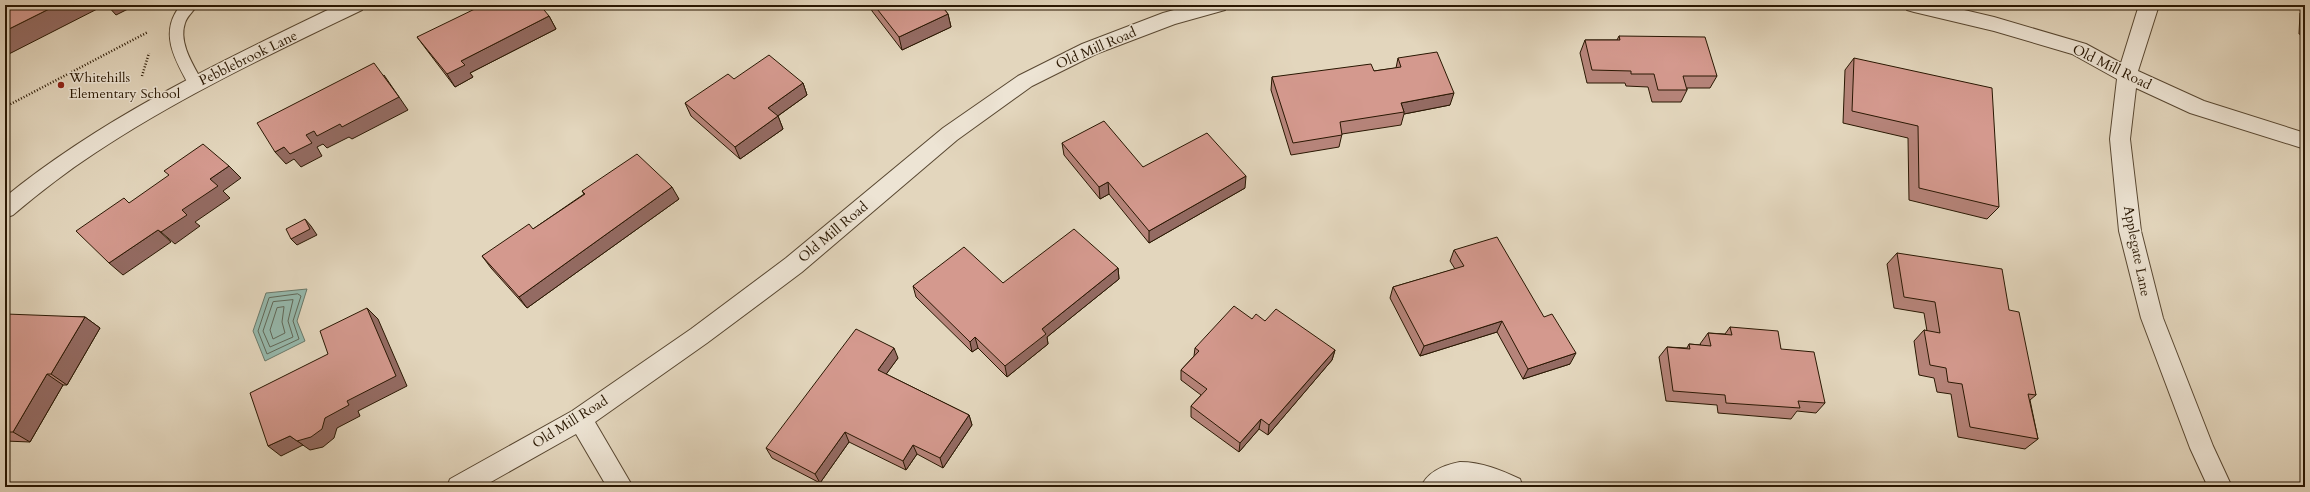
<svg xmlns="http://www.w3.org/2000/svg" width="2310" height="492" font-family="Cardo,serif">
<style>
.water{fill:#96b9ad;stroke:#6a7869}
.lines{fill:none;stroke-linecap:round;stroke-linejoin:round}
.shore{stroke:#606858;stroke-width:1}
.lane-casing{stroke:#584731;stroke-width:2}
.street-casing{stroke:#584731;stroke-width:2}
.path{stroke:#291702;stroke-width:2.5;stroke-dasharray:1 2;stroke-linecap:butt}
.lane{fill:#ede4d4;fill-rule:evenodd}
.street{fill:#ede4d4;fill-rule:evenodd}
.wall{fill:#b6847a;stroke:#291702}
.shaded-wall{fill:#946b63;stroke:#291702}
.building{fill:#d4998e;stroke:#291702}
.poi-dot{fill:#8f2418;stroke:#ede4d4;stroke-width:1.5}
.labels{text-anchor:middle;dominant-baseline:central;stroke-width:3;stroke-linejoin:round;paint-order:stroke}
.street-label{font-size:14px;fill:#291702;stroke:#ede4d4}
.poi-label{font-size:14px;fill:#291702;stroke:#ede4d4;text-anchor:start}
</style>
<rect width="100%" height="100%" fill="#e3d6bd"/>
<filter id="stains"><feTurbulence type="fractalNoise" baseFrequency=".005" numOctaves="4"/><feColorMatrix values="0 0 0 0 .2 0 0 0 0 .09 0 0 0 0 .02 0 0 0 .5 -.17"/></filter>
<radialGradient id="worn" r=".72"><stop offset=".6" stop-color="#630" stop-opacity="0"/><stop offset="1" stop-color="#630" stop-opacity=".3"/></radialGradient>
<polygon class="water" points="307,289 297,321 305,341 265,361 253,331 266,293"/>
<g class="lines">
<g class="shore">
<polygon points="298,294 301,296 293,321 299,339 267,354 258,331 269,298"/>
<polygon points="293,300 288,321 293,337 270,347 263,331 273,302"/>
<polygon points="284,307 282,322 285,333 273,339 270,330 277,308"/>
</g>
<defs>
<path id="lane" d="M 181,5 L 197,5 C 194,11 187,16 185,23 C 178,43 194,66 203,83 L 200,87 L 195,89 L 190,87 C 175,60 158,32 181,5 Z"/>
<g id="street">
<path d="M 338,5 L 365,5 L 362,10 C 271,54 179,97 95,153 C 66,172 39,193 13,215 L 5,218 L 5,197 C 106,115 222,61 338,5 Z"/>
<polygon points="1192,5 1228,5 1225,10 1175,24 1096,54 1032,86 957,140 802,272 707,343 595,422 633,487 607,487 576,434 482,487 447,487 450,479 572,411 691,329 786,258 943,128 1018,76 1082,44 1163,13"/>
<polygon points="1904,5 1943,5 1994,17 2086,44 2121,63 2139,5 2159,5 2138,71 2204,101 2305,133 2305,149 2190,113 2136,88 2130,139 2141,231 2163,318 2213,446 2232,487 2208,487 2190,448 2141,318 2119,231 2110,139 2117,79 2072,54 1994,31 1914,12 1907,10"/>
<path d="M 1460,462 C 1482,462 1501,470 1520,479 L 1523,487 L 1483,487 L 1460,484 L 1452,487 L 1421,487 C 1428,471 1444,465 1460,462 Z"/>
</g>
</defs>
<use href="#lane" class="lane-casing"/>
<use href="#street" class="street-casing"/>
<g class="path">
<polyline points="142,76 149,53"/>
<polyline points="5,107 148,32"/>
</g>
<use href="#lane" class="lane"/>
<use href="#street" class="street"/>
</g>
<g class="wall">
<polygon points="870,5 941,5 948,14 951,27 902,50 872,11"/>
<polygon points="2305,8 2305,36 2299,34 2300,13"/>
<polygon points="549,16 556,29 470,73 473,77 455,87 426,49 417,37"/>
<polygon points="1619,36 1717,76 1710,88 1687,88 1687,90 1681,102 1652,102 1648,87 1626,86 1625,83 1587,83 1580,53 1585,40 1617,40"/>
<polygon points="1398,58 1450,105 1404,114 1401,125 1342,134 1339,147 1291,155 1271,90 1272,77 1374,71 1396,68"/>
<polygon points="1854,58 1999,207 1987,219 1909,200 1908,138 1843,123 1845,70"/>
<polygon points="734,79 803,83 807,95 778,116 783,129 740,159 691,116 685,103"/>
<polygon points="1062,143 1143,167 1245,188 1149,243 1109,194 1100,199 1064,155"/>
<polygon points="582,191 679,199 527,308 491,268 482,256 533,229 584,194"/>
<polygon points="1454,250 1570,364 1523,379 1497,332 1420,356 1390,298 1393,287 1455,269 1450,261"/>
<polygon points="1897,253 2009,310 2036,395 2030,400 2038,439 2025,449 1958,437 1951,394 1937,392 1934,378 1919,375 1914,341 1924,330 1927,331 1924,313 1894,308 1887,264"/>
<polygon points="1118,268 1119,279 1047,337 1048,344 1007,377 978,348 972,352 916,297 913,286 1003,283"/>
<polygon points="5,316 85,317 100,328 67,385 63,385 30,442 5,441"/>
<polygon points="1252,319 1265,321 1335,350 1332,360 1268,435 1259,429 1239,452 1191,417 1191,406 1201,395 1181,380 1181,370 1194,356 1195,348"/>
<polygon points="1730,327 1781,349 1825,403 1816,413 1797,411 1791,419 1718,413 1717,405 1666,401 1659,357 1667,347 1687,348 1689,344 1701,345 1700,344 1708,333 1725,334"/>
<polygon points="898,358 886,374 969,415 972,425 943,468 917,454 906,470 849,442 820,483 772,458 766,448"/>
</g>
<g class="shaded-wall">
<polygon points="57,5 105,5 5,56 5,31"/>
<polygon points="107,5 136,5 116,15"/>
<polygon points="948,14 951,27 902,50 899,37"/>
<polygon points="549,16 556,29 470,73 473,77 455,87 447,74 461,61"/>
<polygon points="384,75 408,110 352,139 349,137 327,148 323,144 317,147 322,156 301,167 294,159 286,164 275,152 306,135"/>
<polygon points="803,83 807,95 772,120 768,108"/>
<polygon points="1454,93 1450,105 1404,114 1404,112 1401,103"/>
<polygon points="778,116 783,129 740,159 735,147"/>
<polygon points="229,166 241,178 223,191 230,198 195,222 200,226 175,244 161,232 210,179"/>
<polygon points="1246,176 1245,188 1149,243 1149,231"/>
<polygon points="1108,182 1109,194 1100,199 1099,187"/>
<polygon points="672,187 679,199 527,308 519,297"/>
<polygon points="305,219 311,226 317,235 297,245 291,239"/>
<polygon points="158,230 171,242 123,275 109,263"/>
<polygon points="1118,268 1119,279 1047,337 1048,344 1007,377 1005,366 1042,329"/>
<polygon points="367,308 378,319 407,386 358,411 360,416 337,428 334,438 323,447 310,450 297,441 325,418 347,401"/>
<polygon points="85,317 100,328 67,385 51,374"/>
<polygon points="1502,321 1497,332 1420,356 1424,346"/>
<polygon points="975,337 978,348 972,352 970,342"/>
<polygon points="894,348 898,358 882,380 878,370"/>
<polygon points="1335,350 1332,360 1268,435 1269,425"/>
<polygon points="1576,353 1570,364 1523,379 1528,369"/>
<polygon points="47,374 63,385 30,442 13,432"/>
<polygon points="969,415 972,425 943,468 940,458"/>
<polygon points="1261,419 1259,429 1239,452 1240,443"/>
<polygon points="845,432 849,442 820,483 815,474"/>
<polygon points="290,436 303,445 281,456 268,446"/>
<polygon points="913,445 917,454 906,470 903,461"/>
</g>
<g class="building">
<polygon points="5,5 57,5 5,31"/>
<polygon points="483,5 540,5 549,16 461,61 465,65 447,74 417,37"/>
<polygon points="874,5 941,5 948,14 899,37"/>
<polygon points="1619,36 1705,37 1717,76 1683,76 1687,90 1658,90 1654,74 1631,74 1631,71 1592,70 1585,40 1620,40"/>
<polygon points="1437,52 1454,93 1401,103 1404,112 1340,122 1342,135 1293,143 1272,77 1371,64 1374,71 1401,67 1398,58"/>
<polygon points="769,55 803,83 768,108 778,116 735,147 685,103 728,74 734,79"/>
<polygon points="1854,58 1992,88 1999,207 1919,188 1918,126 1852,111"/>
<polygon points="374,63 399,97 342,127 340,124 317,136 314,131 306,135 312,143 290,154 284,147 275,152 257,123"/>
<polygon points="1104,121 1143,167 1207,133 1246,176 1149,231 1108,182 1099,187 1062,143"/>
<polygon points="203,144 229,166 210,179 218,186 182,210 187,215 161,232 158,230 109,263 76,231 124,198 129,203 169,175 164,171"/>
<polygon points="637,154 672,187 519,297 482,256 529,224 533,229 585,194 582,191"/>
<polygon points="305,219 310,229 291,239 286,229"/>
<polygon points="1074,229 1118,268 1042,329 1046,334 1005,366 975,337 970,342 913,286 964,247 1003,283"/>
<polygon points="1497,237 1544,317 1552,314 1576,353 1528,369 1502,321 1424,346 1393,287 1464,266 1454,250"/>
<polygon points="1897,253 2002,269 2009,310 2019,312 2036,395 2028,394 2038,439 1970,427 1962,384 1948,382 1946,368 1930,365 1924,330 1940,333 1935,302 1904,297"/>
<polygon points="1234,306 1252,319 1256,314 1265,321 1276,309 1335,350 1269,425 1261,419 1240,443 1191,406 1207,389 1181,370 1199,351 1195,348"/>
<polygon points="367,308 396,376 347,401 349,405 325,418 322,429 311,437 297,441 290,436 268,446 250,393 328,354 320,331"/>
<polygon points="6,314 85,317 51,374 47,374 13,432 5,432 5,316"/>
<polygon points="1730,327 1778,331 1781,349 1814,352 1825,403 1798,401 1800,408 1726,403 1725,395 1673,391 1667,347 1690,349 1689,344 1711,346 1708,333 1732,335"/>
<polygon points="856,329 894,348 878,370 969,415 940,458 913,445 903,461 845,432 815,474 766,448"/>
</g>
<circle class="poi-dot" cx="61" cy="85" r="4"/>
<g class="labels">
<g class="street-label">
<text transform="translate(1096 48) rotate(-23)">Old Mill Road</text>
<text transform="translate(248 58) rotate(-26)">Pebblebrook Lane</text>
<text transform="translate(2112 67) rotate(26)">Old Mill Road</text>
<text transform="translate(833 232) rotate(-40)">Old Mill Road</text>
<text transform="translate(2137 251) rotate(79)">Applegate Lane</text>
<text transform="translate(570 422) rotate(-32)">Old Mill Road</text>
</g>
<g class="poi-label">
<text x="69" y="77">Whitehills<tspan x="69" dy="16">Elementary School</tspan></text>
</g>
</g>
<rect width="2310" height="492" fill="none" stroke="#e3d6bd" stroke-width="20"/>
<rect x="6" y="6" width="2298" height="480" fill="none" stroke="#291702" stroke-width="2"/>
<rect x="10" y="10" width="2290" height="472" fill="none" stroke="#291702"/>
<rect width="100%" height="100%" filter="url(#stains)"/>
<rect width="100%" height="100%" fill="url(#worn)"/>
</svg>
